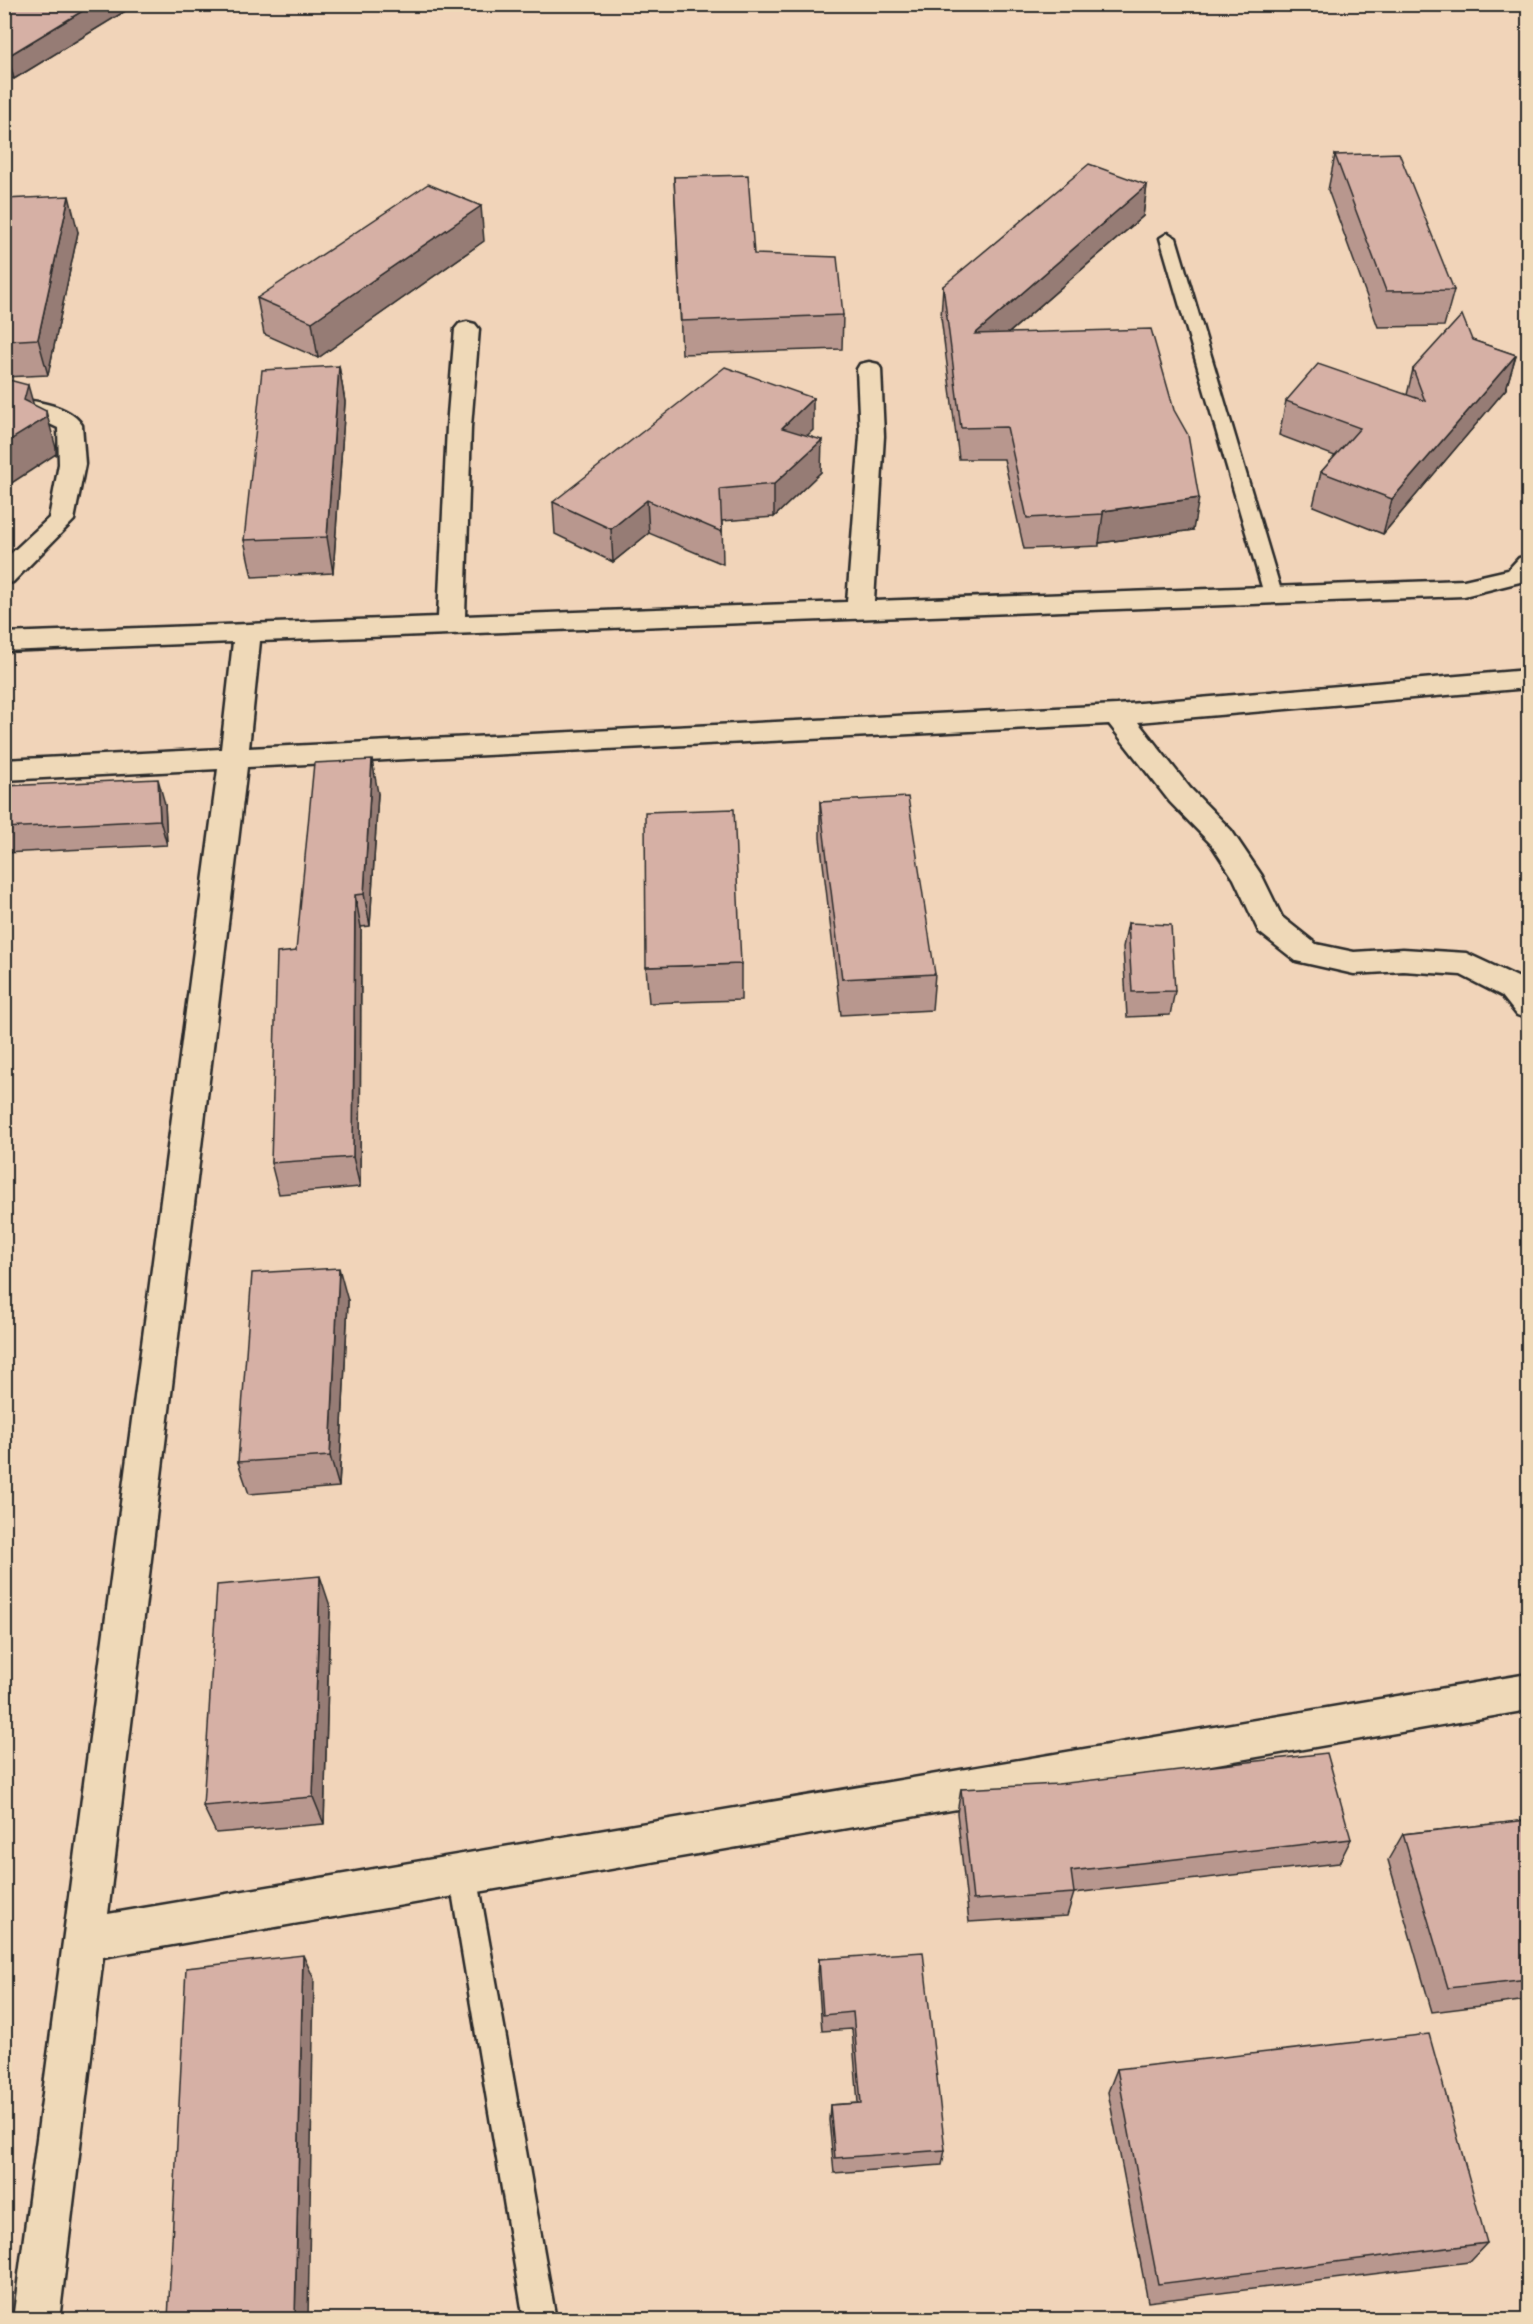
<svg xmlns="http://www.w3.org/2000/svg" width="1533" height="2324" font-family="'Playpen Sans',sans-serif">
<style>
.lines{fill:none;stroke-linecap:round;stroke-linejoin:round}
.service-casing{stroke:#2b2b2b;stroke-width:5}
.minor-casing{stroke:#2b2b2b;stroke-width:5}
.service{fill:#efd9b8;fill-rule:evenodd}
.minor{fill:#efd9b8;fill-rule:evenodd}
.wall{fill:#b8978e;stroke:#2b2b2b;stroke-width:1.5}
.shaded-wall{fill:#967b74;stroke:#2b2b2b;stroke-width:1.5}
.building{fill:#d6b0a5;stroke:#2b2b2b;stroke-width:1.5}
</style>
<rect width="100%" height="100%" fill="#f1d4b9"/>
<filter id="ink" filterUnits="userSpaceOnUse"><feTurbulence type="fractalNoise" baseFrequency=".0167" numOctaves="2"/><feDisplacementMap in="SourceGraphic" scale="12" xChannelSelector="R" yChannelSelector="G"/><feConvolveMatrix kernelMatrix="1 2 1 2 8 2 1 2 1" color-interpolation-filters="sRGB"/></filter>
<g filter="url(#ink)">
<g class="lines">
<defs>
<g id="service">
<polygon points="1168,233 1176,238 1282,594 1279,598 1267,598 1264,594 1160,238"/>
<polygon points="463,1860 473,1864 477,1874 556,2320 524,2320 449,1874 453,1864"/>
</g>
<g id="minor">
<polygon points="467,322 475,324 479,329 471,427 465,616 847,602 860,436 857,369 860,364 869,362 878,364 881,369 884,436 874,601 1464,580 1508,570 1519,558 1528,556 1528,580 1464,596 260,641 249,748 1117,705 1528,670 1528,688 1138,722 1190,788 1231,830 1262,876 1282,917 1316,944 1354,952 1403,949 1466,953 1524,980 1528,986 1528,1019 1517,1015 1502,996 1461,975 1403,971 1354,974 1296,961 1259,932 1234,879 1211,844 1170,802 1109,724 247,767 108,1914 1528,1674 1528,1710 103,1957 59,2320 13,2320 218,769 4,780 4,760 221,749 233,642 4,651 4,633 438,617 447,427 455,329 459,324"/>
<path d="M 4,398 C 28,400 68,403 82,425 L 85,464 L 74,520 L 13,582 L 4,584 L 4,560 L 49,518 L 59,464 L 58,428 L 33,416 L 4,412 Z"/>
</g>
</defs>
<use href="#service" class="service-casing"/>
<use href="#minor" class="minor-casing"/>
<use href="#service" class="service"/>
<use href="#minor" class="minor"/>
</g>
<g class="wall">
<polygon points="4,4 134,4 132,7 14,79 4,76"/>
<polygon points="1335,155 1454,290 1444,326 1378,327 1328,190"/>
<polygon points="674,177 754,254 843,315 842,349 682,354"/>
<polygon points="1147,185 1143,216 1009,333 1193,530 1099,543 1099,546 1024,549 1004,459 959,459 941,317 943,286"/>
<polygon points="4,199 78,232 48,375 4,377"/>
<polygon points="484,241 318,358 264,334 257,298"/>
<polygon points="1472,340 1516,355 1506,389 1383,534 1313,506 1321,472 1335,456 1279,435 1286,401 1407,395 1413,369"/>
<polygon points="339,366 345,402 333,573 252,577 244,540"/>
<polygon points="813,430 807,435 821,472 774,517 722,521 723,564 649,533 613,562 555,534 553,502"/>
<polygon points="4,786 165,804 167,845 4,853"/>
<polygon points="378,793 370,926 361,927 360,1187 279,1194 271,1163 296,951"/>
<polygon points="820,802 935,974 932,1010 841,1015 820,838"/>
<polygon points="1128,923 1175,991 1170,1015 1127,1017 1123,947"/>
<polygon points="741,964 741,1000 649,1003 646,967"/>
<polygon points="348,1301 339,1487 249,1494 238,1462"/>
<polygon points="330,1606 324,1824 216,1833 203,1806"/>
<polygon points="961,1789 1351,1839 1339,1863 1074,1893 1067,1916 969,1922 957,1813"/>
<polygon points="1528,1820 1528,2000 1432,2012 1388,1860 1403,1834"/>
<polygon points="819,1959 945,2150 942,2165 834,2173 829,2120 830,2105 858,2103 852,2029 822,2031 818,1976"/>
<polygon points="1117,2069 1487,2243 1469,2262 1148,2302 1108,2092"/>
</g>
<g class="shaded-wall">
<polygon points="94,4 134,4 132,7 14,79 8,56"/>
<polygon points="1147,185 1143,216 972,365 975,334"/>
<polygon points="69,196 78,232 48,375 38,339"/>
<polygon points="481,206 484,241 318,358 312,322"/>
<polygon points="1516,355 1506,389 1383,534 1392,499"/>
<polygon points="339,366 345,402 333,573 327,537"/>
<polygon points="28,385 38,421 46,411 56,448 56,454 4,488 4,444"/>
<polygon points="813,398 813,430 782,460 782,428"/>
<polygon points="822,440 821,472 774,517 774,484"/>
<polygon points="1199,498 1193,530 1099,543 1103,514 1103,511"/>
<polygon points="647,500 649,533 613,562 611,529"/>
<polygon points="372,760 378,793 370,926 364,894"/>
<polygon points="158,779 165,804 167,845 160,820"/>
<polygon points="355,895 361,927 360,1187 353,1157"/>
<polygon points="339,1268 348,1301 339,1487 330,1456"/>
<polygon points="320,1576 330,1606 324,1824 313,1797"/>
<polygon points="303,1955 314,1979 308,2319 295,2319"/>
</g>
<g class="building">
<polygon points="4,4 94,4 8,56 4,55"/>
<polygon points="1399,153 1454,290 1386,291 1335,155"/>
<polygon points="1089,164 1147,185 975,334 1151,329 1174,410 1188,435 1199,498 1103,511 1103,514 1027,518 1007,427 961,428 943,286"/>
<polygon points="748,175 754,254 837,257 843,315 681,321 674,177"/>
<polygon points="428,184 481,206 312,322 257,298"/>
<polygon points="69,196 38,339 4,341 4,199"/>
<polygon points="1462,315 1472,340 1516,355 1392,499 1321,472 1360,428 1286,401 1318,364 1425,401 1413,369"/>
<polygon points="339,366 327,537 244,540 262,370"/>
<polygon points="725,367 813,398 782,428 822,440 774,484 720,489 722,532 647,500 611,529 553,502"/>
<polygon points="9,380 28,385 24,400 46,411 46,418 4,444 4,383"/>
<polygon points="372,760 364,894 355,895 353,1157 271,1163 277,953 296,951 314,763"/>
<polygon points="158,779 160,820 4,828 4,786"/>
<polygon points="908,797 935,974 842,979 820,802"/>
<polygon points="734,809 741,964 646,967 645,812"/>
<polygon points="1128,923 1171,925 1175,991 1132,992"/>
<polygon points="339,1268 330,1456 238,1462 252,1273"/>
<polygon points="320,1576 313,1797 203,1806 217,1585"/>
<polygon points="1327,1753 1351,1839 1071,1871 1074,1893 973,1900 961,1789 1058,1784"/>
<polygon points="1528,1820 1528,1979 1448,1988 1403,1834"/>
<polygon points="923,1952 945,2150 835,2158 830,2105 861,2103 853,2012 823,2015 819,1959"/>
<polygon points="303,1955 295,2319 168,2319 186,1968"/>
<polygon points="1429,2034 1487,2243 1158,2284 1117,2069"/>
</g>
</g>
<rect width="1533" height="2324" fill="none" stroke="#efd9b8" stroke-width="24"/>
<rect x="12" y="12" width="1509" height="2300" fill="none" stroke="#2b2b2b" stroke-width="2" filter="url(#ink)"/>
</svg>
